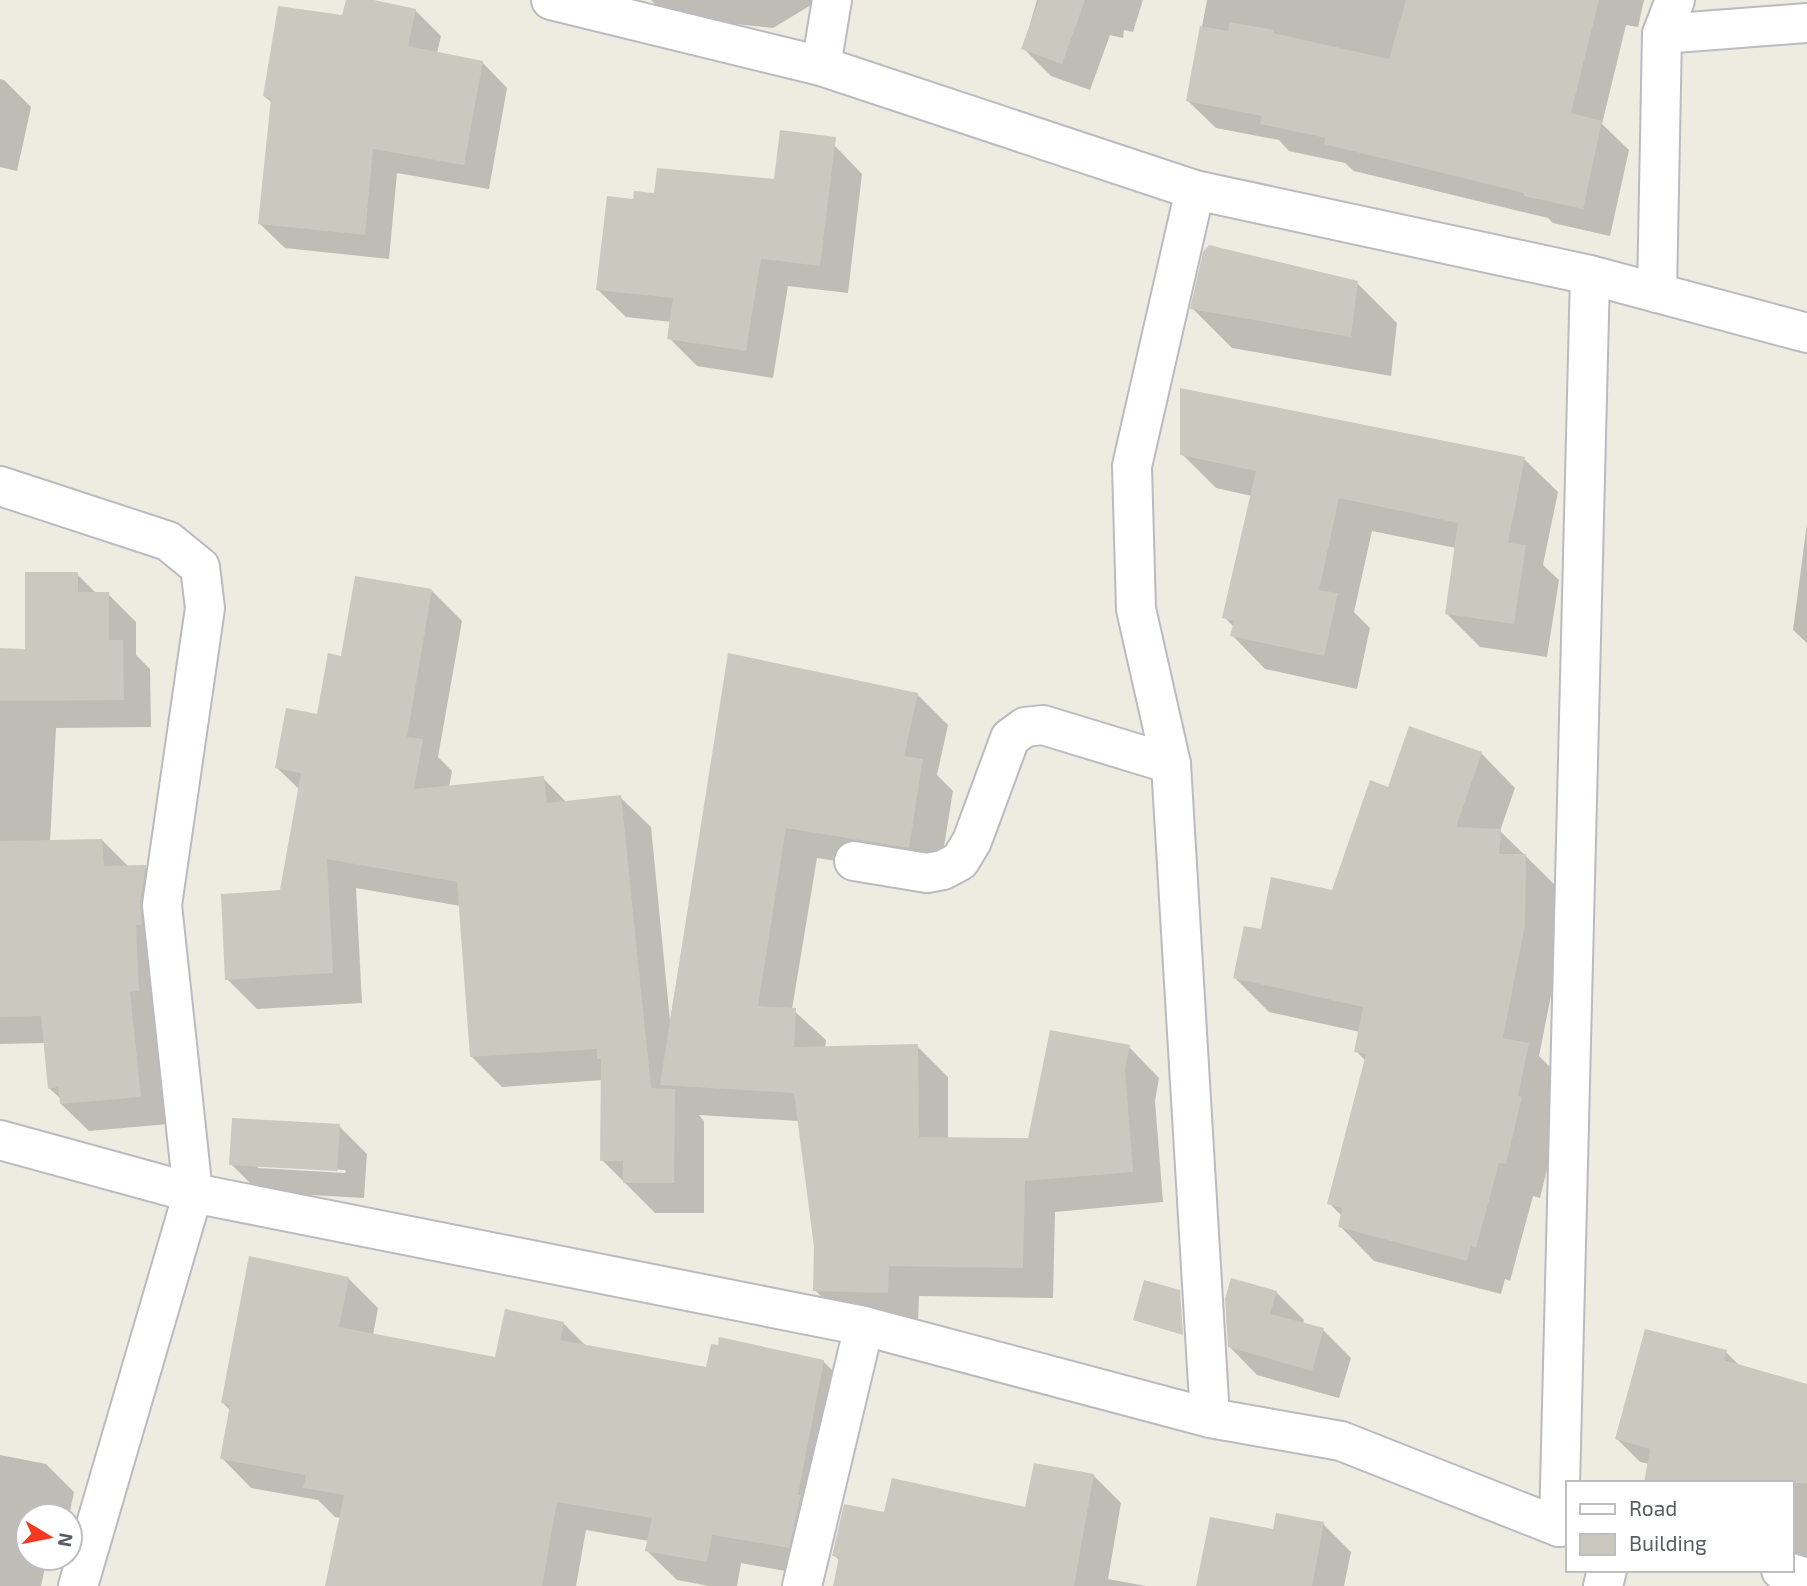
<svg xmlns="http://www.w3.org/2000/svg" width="1807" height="1586" font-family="'Exo 2',sans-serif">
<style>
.shadow{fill:#0003;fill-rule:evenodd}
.building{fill:#cbc8c0}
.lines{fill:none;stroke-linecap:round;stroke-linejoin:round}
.minor-casing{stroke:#b9bbc1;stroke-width:42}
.minor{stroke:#fff;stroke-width:38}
</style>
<rect width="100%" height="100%" fill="#eeebe1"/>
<g class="shadow">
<polygon points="651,0 812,0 811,5 773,28 668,17"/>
<polygon points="1037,0 1143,0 1133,32 1124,30 1123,38 1110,35 1090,90 1051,76 1023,48"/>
<polygon points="1207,0 1644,0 1638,27 1626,25 1602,124 1629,150 1610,236 1553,223 1548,218 1354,171 1345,163 1289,151 1279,140 1216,128 1188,101"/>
<polygon points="415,10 441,36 437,53 482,62 507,88 489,189 397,173 389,259 285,248 259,223 272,103 264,96 344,17"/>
<polygon points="0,79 4,80 31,107 17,171 0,167"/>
<polygon points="835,146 862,174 848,293 788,286 773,378 697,366 669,338 672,322 626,317 598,290 634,201 656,195 775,181"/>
<polygon points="1357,283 1397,323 1391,376 1232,348 1192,308"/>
<polygon points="1182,454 1524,459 1558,492 1543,565 1559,580 1547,657 1480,647 1447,614 1456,548 1372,531 1354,612 1370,628 1357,689 1265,669 1232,635 1234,627 1224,617 1252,496 1216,488"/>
<polygon points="1807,523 1807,643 1793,630"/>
<polygon points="77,574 97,594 108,594 136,622 136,655 150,669 151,727 56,728 50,842 102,840 129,867 145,867 173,895 168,1124 89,1131 61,1104 61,1099 49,1088 45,1043 0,1044 0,650 27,651"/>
<polygon points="432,591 462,621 438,757 452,771 449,787 543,778 567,803 620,797 651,827 670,1021 730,655 917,694 948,725 937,775 953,791 939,877 817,858 792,1009 826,1040 825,1048 917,1046 948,1077 948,1139 1030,1140 1129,1047 1159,1078 1155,1101 1163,1202 1055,1212 1053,1298 919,1296 918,1323 845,1321 815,1290 816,1247 799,1121 699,1115 704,1121 704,1213 655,1213 602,1160 603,1080 502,1087 471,1056 461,906 356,888 362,1003 257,1009 227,979 282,892 300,790 277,768 319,716 342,658"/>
<polygon points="1481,753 1515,788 1500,831 1560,890 1558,960 1539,1056 1562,1079 1556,1133 1540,1198 1533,1196 1510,1281 1505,1279 1501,1294 1374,1261 1340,1226 1342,1216 1329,1203 1366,1061 1356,1051 1360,1032 1269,1012 1235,978 1262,931 1333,892 1389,789"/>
<path d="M 339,1126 L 367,1154 L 364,1198 L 259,1192 L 231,1164 ZM 258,1165 L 346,1170 L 345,1173 L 258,1168 Z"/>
<polygon points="348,1278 378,1308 373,1335 496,1359 563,1323 586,1346 707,1369 823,1361 853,1391 818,1577 741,1563 737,1586 709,1586 677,1580 647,1551 649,1541 586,1530 576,1586 327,1586 341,1518 335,1517 318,1500 251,1488 222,1458 231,1411 223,1403"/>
<polygon points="1276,1292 1304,1320 1303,1324 1323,1330 1351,1358 1339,1398 1257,1375 1229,1346"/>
<polygon points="1726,1352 1741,1367 1807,1386 1807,1566 1791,1562 1791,1483 1649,1464 1640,1462 1617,1439"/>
<polygon points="0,1455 46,1464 74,1492 69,1516 28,1516 28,1558 47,1558 41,1586 0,1586"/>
<polygon points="1093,1475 1121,1503 1108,1579 1146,1586 840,1586 840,1561 834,1555 885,1514 1027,1509"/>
<polygon points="1323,1524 1351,1552 1344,1586 1198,1586 1274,1531"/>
</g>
<g class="building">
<polygon points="346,0 374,0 416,9 408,46 483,61 464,165 373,149 365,235 258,224 271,98 263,96 278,6 342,15"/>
<polygon points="1039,0 1085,0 1062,64 1021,49"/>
<polygon points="1406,0 1599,0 1571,113 1602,121 1583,209 1524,196 1524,193 1324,144 1326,138 1260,124 1262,116 1186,101 1200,26 1228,31 1229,22 1274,30 1273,33 1389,59"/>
<polygon points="780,130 836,137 820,266 761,259 746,351 667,339 673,298 596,290 607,196 633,199 634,191 654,193 657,168 774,179"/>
<polygon points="1209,245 1358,281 1351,337 1190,309 1203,252"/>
<polygon points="1180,388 1525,457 1508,543 1526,545 1514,624 1445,614 1458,523 1339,498 1319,590 1338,593 1324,656 1230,636 1234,621 1222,618 1256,471 1180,455"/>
<polygon points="25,572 78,572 78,592 109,592 109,640 123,640 124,700 0,701 0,648 25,649"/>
<polygon points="355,576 432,589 407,737 423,739 414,789 544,776 547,803 621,795 651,1088 675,1089 674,1183 623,1183 623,1161 600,1161 601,1059 597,1059 597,1049 470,1057 457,882 327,859 333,973 225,980 221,894 280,890 301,773 275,768 286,708 317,714 328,653 341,656"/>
<polygon points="728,653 918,693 904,756 923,759 909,848 786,828 758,1006 796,1008 794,1047 918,1044 919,1137 1028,1138 1050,1030 1130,1045 1125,1069 1133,1172 1025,1181 1023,1268 889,1266 888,1293 813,1291 814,1247 794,1093 660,1085"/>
<polygon points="1409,726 1482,752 1456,827 1501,829 1499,854 1526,854 1525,925 1503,1038 1529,1043 1518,1096 1522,1097 1506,1164 1499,1163 1476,1248 1471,1246 1467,1261 1338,1227 1342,1208 1327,1204 1366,1054 1354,1052 1363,1007 1233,978 1244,926 1261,929 1271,877 1332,890 1370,780 1388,787"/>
<polygon points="102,839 104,866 146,865 140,902 142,925 136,925 139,991 130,992 141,1097 60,1104 58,1087 48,1089 41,1016 0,1017 0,841"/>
<polygon points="232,1118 340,1124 337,1171 229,1165"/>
<polygon points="249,1256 349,1277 339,1327 495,1357 505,1309 564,1322 560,1340 706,1367 711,1344 718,1345 719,1337 824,1360 798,1495 801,1495 789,1548 712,1535 707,1562 645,1551 652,1518 557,1502 542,1586 325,1586 344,1495 303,1488 306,1475 220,1459 230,1405 221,1403"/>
<polygon points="1231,1278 1277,1291 1270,1314 1324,1328 1312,1371 1228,1347 1225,1299"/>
<polygon points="1144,1280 1180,1290 1183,1335 1133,1320"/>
<polygon points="1645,1329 1727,1350 1724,1360 1807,1384 1807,1483 1644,1483 1650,1449 1615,1439"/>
<polygon points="1034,1463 1094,1474 1074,1586 833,1586 839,1557 832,1556 844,1504 884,1512 892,1478 1025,1507"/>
<polygon points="1276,1513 1324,1522 1312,1586 1196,1586 1210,1517 1273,1529"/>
</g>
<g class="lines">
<defs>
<g id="minor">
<polyline points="551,0 821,66 1195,190 1590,275 1807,333"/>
<polyline points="1662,34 1807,23"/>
<polyline points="821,66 832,0"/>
<polyline points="1195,190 1132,466 1136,609 1171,764 1210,1418"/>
<polyline points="1657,293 1662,34 1675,0"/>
<polyline points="0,486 168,541 200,567 205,608 162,905 193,1193 78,1586"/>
<polyline points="854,861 927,873 943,870 960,861 972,841 1010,738 1025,727 1043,725 1171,764"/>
<polyline points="0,1140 193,1193 864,1326 1210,1418 1341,1441 1559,1527 1567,1526"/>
<polyline points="1559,1527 1590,275"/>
<polyline points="1781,1570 1807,1578"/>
<polyline points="802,1586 864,1326"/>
<polyline points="1603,1586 1607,1570"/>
</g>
</defs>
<use href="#minor" class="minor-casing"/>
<use href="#minor" class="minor"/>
</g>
<rect x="1566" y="1481" width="228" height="91" fill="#ffffff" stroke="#bdbec1" stroke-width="2"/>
<rect x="1580" y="1504" width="35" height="10" fill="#ffffff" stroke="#bdbec1" stroke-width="2"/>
<text x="1629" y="1516" font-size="21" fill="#595d63">Road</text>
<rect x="1580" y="1534" width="35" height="21" fill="#cbc8c0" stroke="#bdbec1" stroke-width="2"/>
<text x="1629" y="1551" font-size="21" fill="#595d63">Building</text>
<g transform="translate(49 1537) rotate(100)"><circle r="33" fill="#ffffff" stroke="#bdbec1" stroke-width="2"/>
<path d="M0-5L12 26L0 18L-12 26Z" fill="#f5381f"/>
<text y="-10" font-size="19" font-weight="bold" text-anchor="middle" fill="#595d63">N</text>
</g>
</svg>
